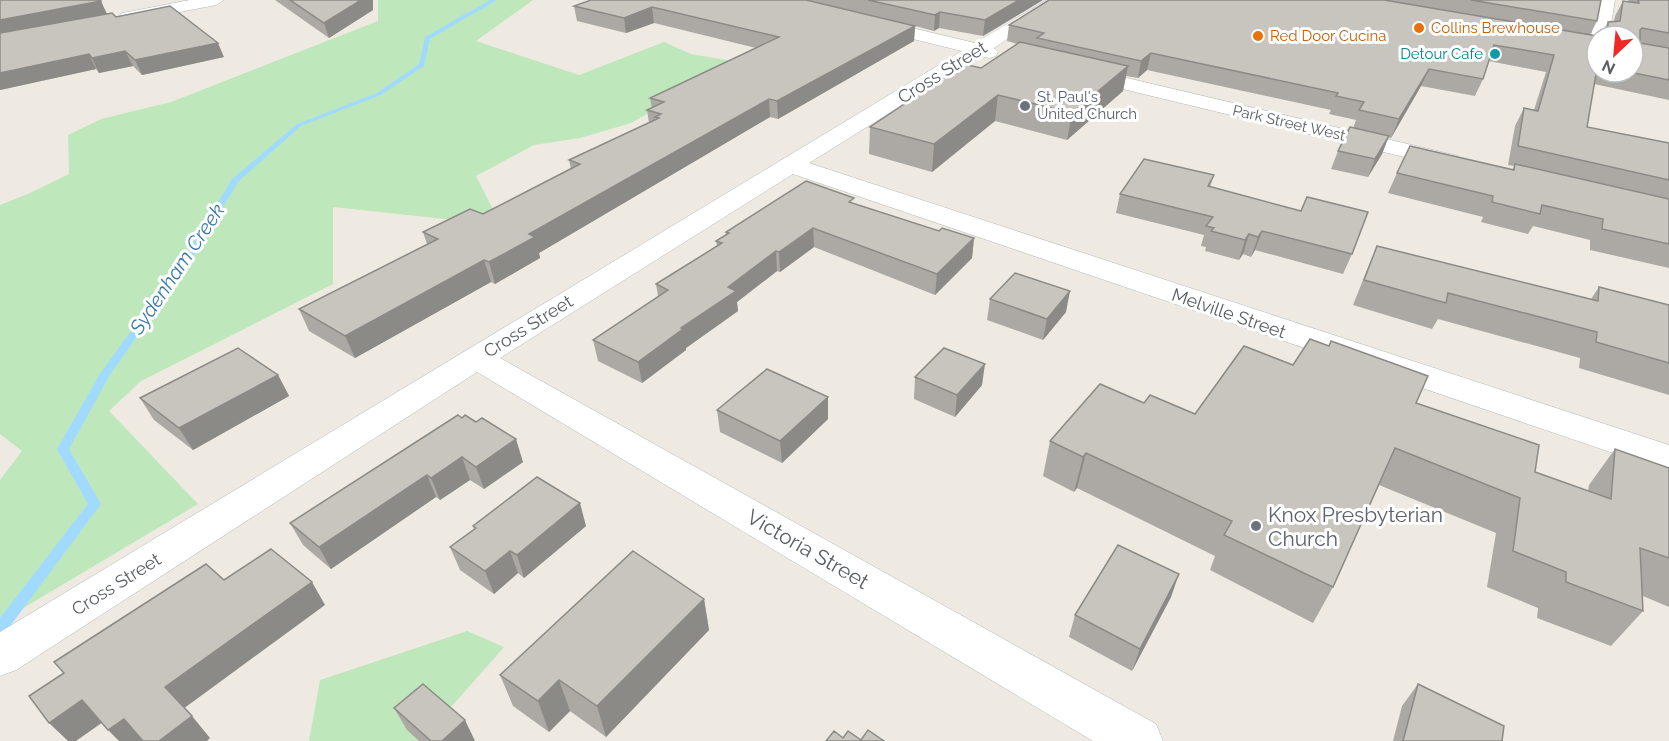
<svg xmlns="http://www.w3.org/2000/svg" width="1669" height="741" font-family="Raleway,sans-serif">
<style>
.green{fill:#bfe7bc}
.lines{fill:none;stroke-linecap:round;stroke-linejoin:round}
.stream{fill:#a0dbff;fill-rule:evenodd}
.minor-casing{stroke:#b4b8bd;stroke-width:1}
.minor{fill:#fff;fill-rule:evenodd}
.wall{fill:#aca9a4}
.shaded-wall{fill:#8c8a86}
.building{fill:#c8c5bf;stroke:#8c8a86;stroke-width:1.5}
.food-dot{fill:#e8710a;stroke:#fff;stroke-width:2}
.culture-dot{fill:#0f9aa8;stroke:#fff;stroke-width:2}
.worship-dot{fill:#6b7280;stroke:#fff;stroke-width:2}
.labels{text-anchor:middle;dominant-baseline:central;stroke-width:6;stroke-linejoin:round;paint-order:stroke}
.far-food-label{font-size:15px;fill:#c56008;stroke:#fff;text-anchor:start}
.far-culture-label{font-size:15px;fill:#0d838f;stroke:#fff;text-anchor:end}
.far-worship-label{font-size:15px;fill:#5b616d;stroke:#fff;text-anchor:start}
.far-street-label{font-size:15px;fill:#5a5f63;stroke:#fff}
.street-label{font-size:18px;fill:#5a5f63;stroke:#fff}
.water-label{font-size:20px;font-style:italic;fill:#3777ac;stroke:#fff}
.near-worship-label{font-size:21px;fill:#5b616d;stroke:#fff;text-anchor:start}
.near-street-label{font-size:21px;fill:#5a5f63;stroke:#fff}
</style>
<rect width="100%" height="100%" fill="#eeeae1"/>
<g class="green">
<polygon points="378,0 533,0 476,41 579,75 664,42 691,54 738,62 631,123 580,138 534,145 476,176 501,225 333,207 333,284 141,381 109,411 198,504 0,622 0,480 22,451 0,434 0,205 30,193 69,174 68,135 101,119 171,102 378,21"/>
<polygon points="467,631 504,647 421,741 309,741 320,680"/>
</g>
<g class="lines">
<polygon class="stream" points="490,0 497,0 430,39 424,66 381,95 301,126 238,182 200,246 110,375 69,449 101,504 5,633 0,635 0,618 88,504 57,449 100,374 192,246 232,179 297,124 377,93 419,64 425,37"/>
<defs>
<g id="minor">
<polygon points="190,0 224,0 216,5 128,22 122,21 119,17 122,13 128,12"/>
<polygon points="1047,0 1066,0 994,48 998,52 996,56 989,58 981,56 809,163 1669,445 1669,472 793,174 500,358 1156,724 1163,741 1093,741 477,372 16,670 0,676 0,632 962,51 864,27 861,23 864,19 870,18 975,43"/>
<polygon points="1599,0 1615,0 1609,36 1597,36 1597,41 1591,36"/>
<polygon points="1080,67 1450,154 1458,156 1462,161 1458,166 1450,168 1073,77 1070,73 1073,69"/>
</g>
</defs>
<use href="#minor" class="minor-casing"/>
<use href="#minor" class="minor"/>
</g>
<g class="wall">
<polygon points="275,0 373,0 373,10 329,38"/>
<polygon points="591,0 1043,0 983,36 939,28 934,31 915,26 914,41 778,119 770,117 539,253 540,258 495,284 491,282 355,358 309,331 299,309 427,244 423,232 483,214 571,169 569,160 649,123 647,110 652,108 650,98 756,48 654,23 626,33 577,21 574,6"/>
<polygon points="1049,0 1601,0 1597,21 1590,35 1597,36 1597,72 1633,72 1633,36 1600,36 1608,22 1614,21 1615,16 1623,1 1628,2 1628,0 1669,0 1669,100 1594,84 1587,127 1669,143 1669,268 1590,250 1590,240 1533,226 1528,234 1481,222 1483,217 1388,193 1397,173 1512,170 1514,166 1508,165 1515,126 1524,108 1534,110 1546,72 1489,61 1483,79 1475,96 1421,86 1391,138 1388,137 1382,154 1368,177 1331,169 1338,151 1353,128 1356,120 1329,114 1331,110 1147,70 1138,78 1126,76 1123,91 1067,140 995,121 932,172 869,154 870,127 981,68 1017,44 1007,41 1009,25"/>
<polygon points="107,14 224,57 142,75 133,66 99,73 96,69 0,90"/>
<polygon points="1214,175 1210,187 1352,254 1343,274 1255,250 1251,257 1243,254 1239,260 1205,251 1206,247 1201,246 1204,235 1116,213 1120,194"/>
<polygon points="854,204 939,231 974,238 972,258 935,295 814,247 780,272 777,271 737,302 738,311 686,348 686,350 642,383 598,361 593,340 658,296 656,284 717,246 716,241 726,235 726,232"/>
<polygon points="1377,246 1591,299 1599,287 1669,305 1669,395 1579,368 1580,358 1438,319 1432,329 1353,305 1367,270"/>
<polygon points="990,299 1066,312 1043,340 987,320"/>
<polygon points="1293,365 1416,403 1535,472 1588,491 1589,485 1615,449 1669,468 1669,607 1643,596 1643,611 1611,646 1537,618 1538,608 1487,587 1496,533 1379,485 1333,587 1313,623 1210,570 1215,556 1077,488 1074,492 1043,476 1050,441 1144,403 1195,414"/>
<polygon points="278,375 289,396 193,450 154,420 140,398"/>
<polygon points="915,377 982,385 955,417 914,399"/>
<polygon points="717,410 828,419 782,463 720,432"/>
<polygon points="458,415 523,462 484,489 470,480 440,500 436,497 331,569 303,545 290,523"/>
<polygon points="473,526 586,526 524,578 518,573 494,594 460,570 450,547 474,529"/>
<polygon points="1171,597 1132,671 1069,637 1075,615"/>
<polygon points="704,599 709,630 606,737 570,711 549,732 513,706 500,675"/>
<polygon points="1418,684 1502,741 1393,741 1402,706"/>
<polygon points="394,708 475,741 419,741 407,730"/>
</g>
<g class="shaded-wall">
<polygon points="361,0 373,0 373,10 329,38 324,23"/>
<polygon points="1019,0 1043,0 983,36 985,20"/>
<polygon points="101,1 107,14 0,35 0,20"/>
<polygon points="652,7 654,23 626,33 624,18"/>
<polygon points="940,12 939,28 934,31 935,15"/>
<polygon points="915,26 914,41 778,119 777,101"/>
<polygon points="218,43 224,57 142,75 135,60"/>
<polygon points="125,51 133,66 99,73 92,58"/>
<polygon points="1151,53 1147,70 1138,78 1141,61"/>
<polygon points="89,54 96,69 0,90 0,73"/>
<polygon points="1128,66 1123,91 1067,140 1072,113"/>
<polygon points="1429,69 1421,86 1391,138 1399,119"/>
<polygon points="998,95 995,121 932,172 934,144"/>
<polygon points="769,99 770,117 539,253 540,258 495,284 489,262 529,234"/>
<polygon points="1389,136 1382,154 1368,177 1375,159"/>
<polygon points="813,228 814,247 780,272 779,252"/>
<polygon points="1262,231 1255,250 1251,257 1258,237"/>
<polygon points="1249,234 1243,254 1239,260 1245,240"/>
<polygon points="974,238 972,258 935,295 937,274"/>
<polygon points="776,251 777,271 737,302 738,311 686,348 686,350 642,383 638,362 681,328 728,287"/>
<polygon points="484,260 491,282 355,358 345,336"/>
<polygon points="1070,291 1066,312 1043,340 1047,319"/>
<polygon points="985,364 982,385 955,417 957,395"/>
<polygon points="278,375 289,396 193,450 179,428"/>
<polygon points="828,397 828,419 782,463 780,441"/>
<polygon points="516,439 523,462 484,489 476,467"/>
<polygon points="1086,453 1077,488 1074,492 1083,457"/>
<polygon points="462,457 470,480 440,500 431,478"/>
<polygon points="427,475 436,497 331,569 319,547"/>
<polygon points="580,503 586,526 524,578 517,555"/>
<polygon points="510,551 518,573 494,594 485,571"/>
<polygon points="1179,574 1171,597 1132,671 1140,649"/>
<polygon points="312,582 325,605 183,709 165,687"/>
<polygon points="704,599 709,630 606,737 597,706"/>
<polygon points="559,680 570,711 549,732 538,701"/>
<polygon points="82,700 103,722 76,741 68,741 49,723"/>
<polygon points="192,716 210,738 207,741 159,741"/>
<polygon points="124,719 143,741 119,741 108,730"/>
<polygon points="465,720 475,741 442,741"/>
</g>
<g class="building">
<polygon points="0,0 100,0 101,1 0,20"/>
<polygon points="290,0 361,0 324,23"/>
<polygon points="591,0 806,0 915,26 777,101 769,99 529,234 535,237 489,262 484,260 345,336 299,309 438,239 423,232 470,209 483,214 580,164 569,160 659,118 655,117 661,114 647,110 664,102 650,98 779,37 652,7 624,18 574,6"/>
<polygon points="868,0 1019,0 985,20 940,12 935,15"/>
<polygon points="1049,0 1384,0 1597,36 1597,68 1587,127 1669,143 1669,180 1518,146 1524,108 1538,111 1554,55 1494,45 1483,79 1429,69 1399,119 1359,110 1364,102 1336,96 1338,93 1151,53 1141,61 1037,38 1044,33 1009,25"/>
<polygon points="1471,0 1601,0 1597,21"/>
<polygon points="1638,0 1669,0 1669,33 1642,28 1640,30 1640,43 1669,48 1669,80 1629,72 1633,72 1633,36 1608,36 1608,22 1620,21 1623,1 1639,3"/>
<polygon points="170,6 218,43 135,60 125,51 92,58 89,54 0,73 0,33 112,13 116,17"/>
<polygon points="1020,42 1128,66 1072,113 998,95 934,144 870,127 964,64 981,68"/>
<polygon points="1350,127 1389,136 1375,159 1338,151"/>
<polygon points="1410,146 1514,170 1515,164 1669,199 1669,244 1602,229 1603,219 1542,205 1540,214 1492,202 1493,196 1397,173"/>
<polygon points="1144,159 1214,175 1208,186 1301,211 1307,197 1368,212 1352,254 1262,231 1258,237 1249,234 1245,240 1211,231 1214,228 1206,226 1213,217 1120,194"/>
<polygon points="806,181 854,198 849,202 939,231 942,228 974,238 937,274 813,228 779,252 776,251 728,287 736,291 681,328 683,329 638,362 593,340 668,290 656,284 722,243 716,241 729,233 726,232"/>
<polygon points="1377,246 1598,301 1599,287 1669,305 1669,363 1596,342 1597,332 1448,293 1446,303 1364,280"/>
<polygon points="1015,273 1070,291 1047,319 990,299"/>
<polygon points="1310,339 1329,346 1331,341 1428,376 1416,403 1539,445 1535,472 1611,499 1615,449 1669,468 1669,558 1640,548 1643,611 1566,582 1566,572 1513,551 1520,498 1395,448 1333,587 1224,535 1232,521 1086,453 1083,457 1050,441 1100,384 1144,403 1150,395 1195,414 1244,346 1293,365"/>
<polygon points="238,348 278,375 179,428 140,398"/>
<polygon points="944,348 985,364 957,395 915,377"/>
<polygon points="767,369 828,397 780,441 717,410"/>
<polygon points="458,415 462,418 465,415 476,422 482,418 516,439 476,467 462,457 431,478 427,475 319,547 290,523"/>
<polygon points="537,477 580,503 517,555 510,551 485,571 450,547 476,528 473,526"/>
<polygon points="1118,545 1179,574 1140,649 1075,615"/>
<polygon points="271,549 312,582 165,687 192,716 159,741 143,741 124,719 108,730 82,700 49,723 29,696 64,673 54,662 206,564 224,580"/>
<polygon points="633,551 704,599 597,706 559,680 538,701 500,675"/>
<polygon points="423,684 465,720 442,741 431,741 394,708"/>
<polygon points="1418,684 1504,726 1502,741 1403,741"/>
<polygon points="868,730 884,741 826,741 834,731 843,738 848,731 861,740"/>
</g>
<g class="food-dot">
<circle cx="1419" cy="28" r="6"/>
<circle cx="1258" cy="36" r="6"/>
</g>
<circle class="culture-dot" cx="1495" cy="54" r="6"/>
<g class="worship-dot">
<circle cx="1025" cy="106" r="6"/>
<circle cx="1256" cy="526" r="6"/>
</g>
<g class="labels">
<g class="far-food-label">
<text x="1431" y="28">Collins Brewhouse</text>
<text x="1270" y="36">Red Door Cucina</text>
</g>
<g class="far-culture-label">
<text x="1483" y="54">Detour Cafe</text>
</g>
<g class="far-worship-label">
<text x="1037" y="97">St. Paul's<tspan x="1037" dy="17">United Church</tspan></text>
</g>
<g class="far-street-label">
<text transform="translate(1289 123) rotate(13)">Park Street West</text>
</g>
<g class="street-label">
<text transform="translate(942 72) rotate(-32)">Cross Street</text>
<text transform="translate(1229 313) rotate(19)">Melville Street</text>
<text transform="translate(528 326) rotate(-32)">Cross Street</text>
<text transform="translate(116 584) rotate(-32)">Cross Street</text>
</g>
<g class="water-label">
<text transform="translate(177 269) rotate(-56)">Sydenham Creek</text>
</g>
<g class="near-worship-label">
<text x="1268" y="514">Knox Presbyterian<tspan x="1268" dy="24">Church</tspan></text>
</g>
<g class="near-street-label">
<text transform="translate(808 549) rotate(30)">Victoria Street</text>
</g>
</g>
<g transform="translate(1615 54) rotate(206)"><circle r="28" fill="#ffffff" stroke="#bdbfc1" stroke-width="1.5"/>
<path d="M0-4.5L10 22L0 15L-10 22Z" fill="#f02925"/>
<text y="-9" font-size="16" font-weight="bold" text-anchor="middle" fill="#5a5f63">N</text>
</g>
</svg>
